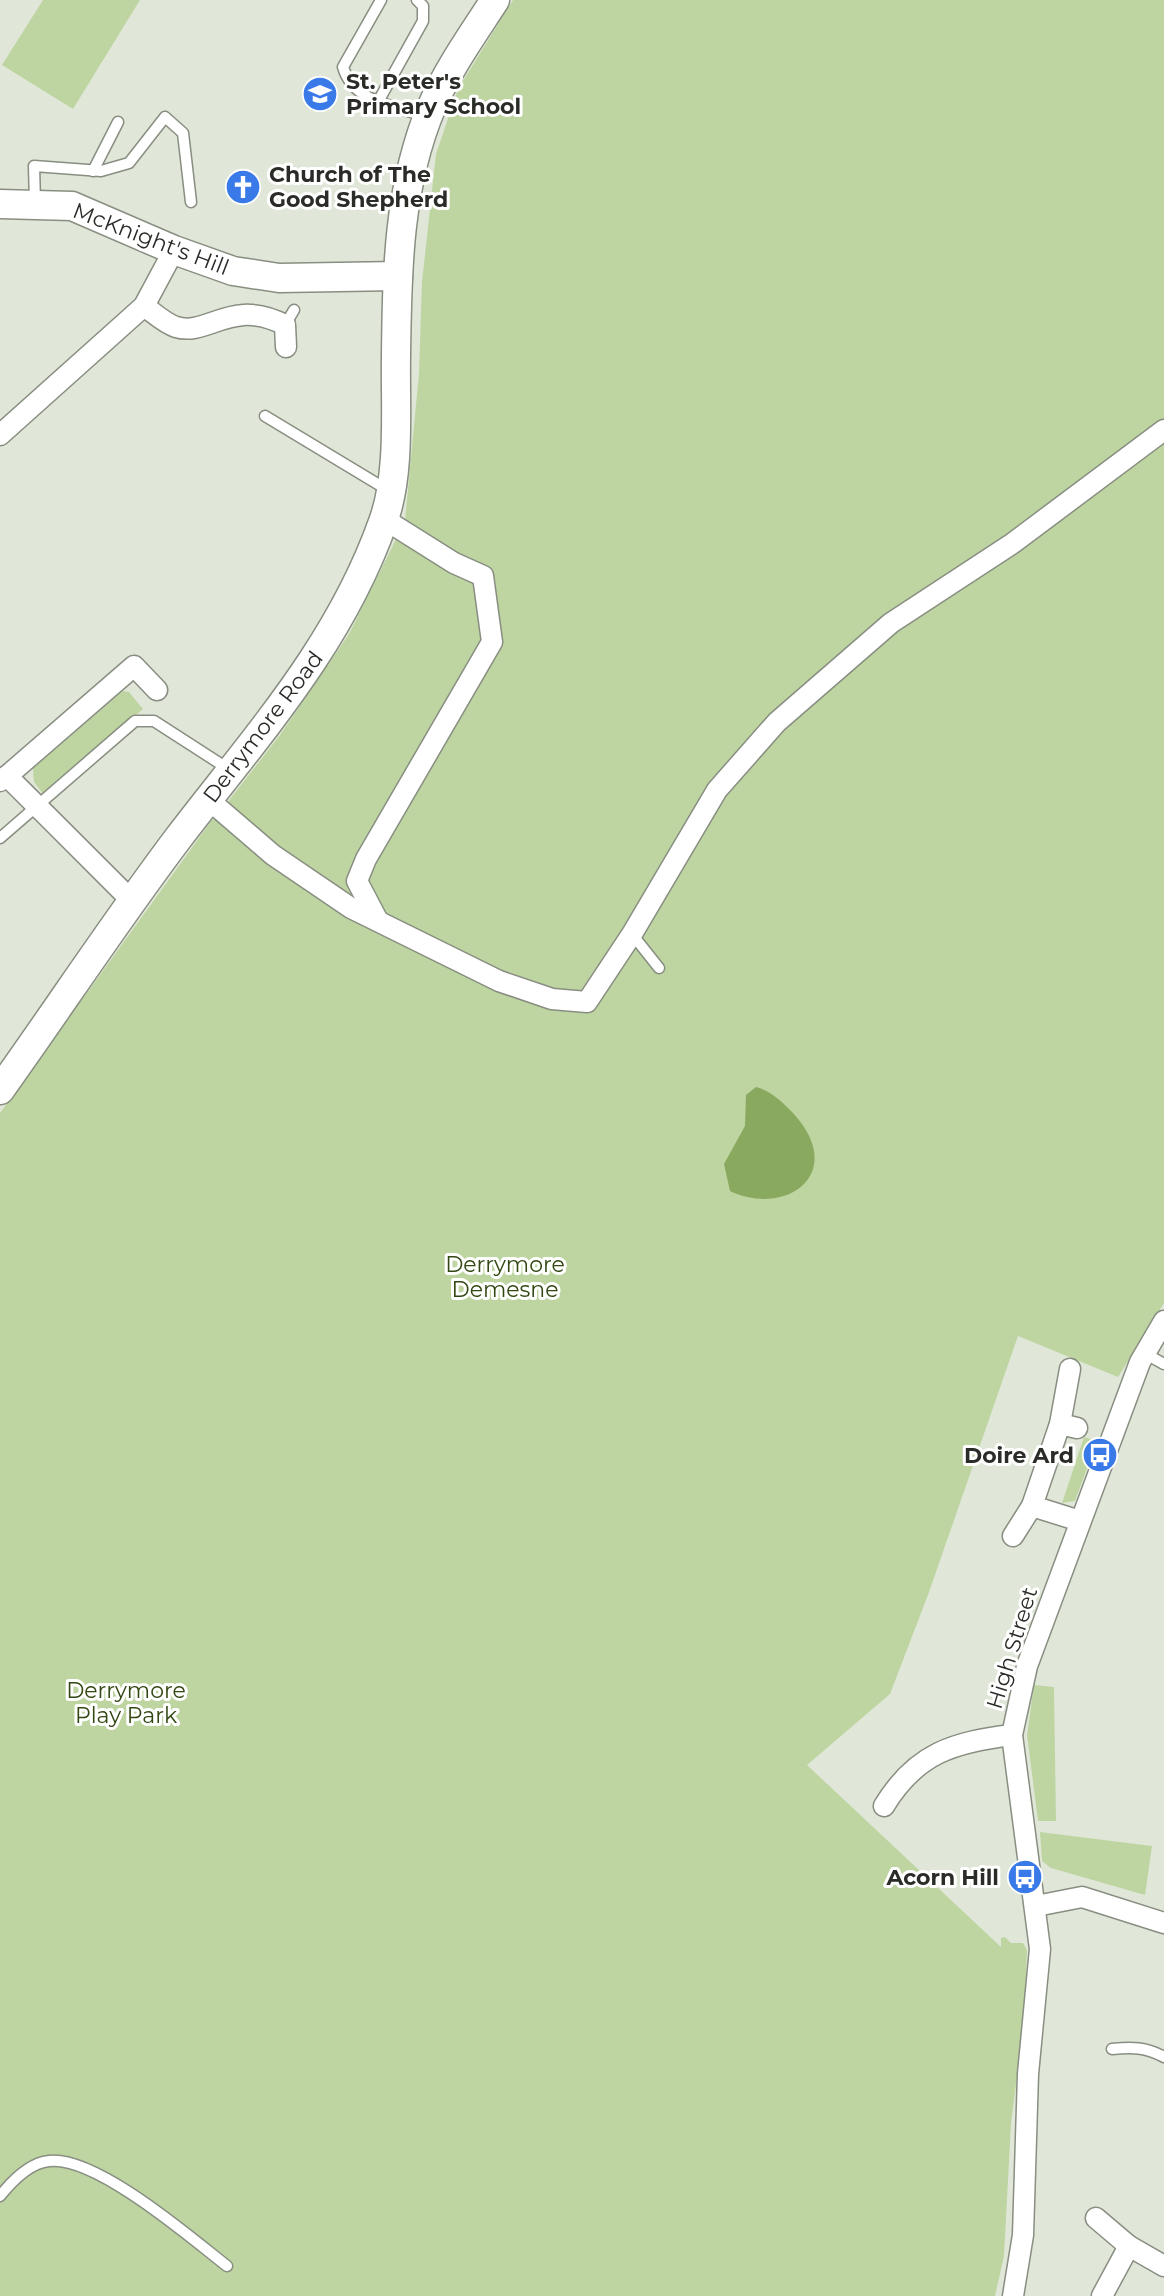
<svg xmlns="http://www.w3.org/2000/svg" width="1164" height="2296" font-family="Montserrat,sans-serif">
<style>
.green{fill:#bed5a2}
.water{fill:#89a95e}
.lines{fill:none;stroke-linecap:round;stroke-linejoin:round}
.lane-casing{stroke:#888e81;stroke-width:13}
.street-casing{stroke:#888e81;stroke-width:23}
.secondary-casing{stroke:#888e81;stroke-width:31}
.lane{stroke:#fff;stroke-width:10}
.street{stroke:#fff;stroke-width:20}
.secondary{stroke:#fff;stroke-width:28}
.labels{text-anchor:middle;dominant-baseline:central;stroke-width:6;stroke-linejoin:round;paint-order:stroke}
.poi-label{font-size:22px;font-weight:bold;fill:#2a2c27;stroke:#fff;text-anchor:start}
.street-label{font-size:22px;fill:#2a2c27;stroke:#fff}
.park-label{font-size:22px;fill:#324711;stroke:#fff}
</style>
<rect width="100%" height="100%" fill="#e0e7d8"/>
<g class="green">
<polygon points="43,0 140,0 73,109 2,65"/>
<polygon points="513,0 1164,0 1164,1303 1118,1377 1018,1336 928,1595 890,1694 807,1765 1001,1947 1001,1938 1005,1937 1011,1943 1023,1943 1027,1950 1024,2022 1011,2123 1004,2256 995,2296 0,2296 0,1113 212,820 220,818 230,799 280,735 349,634 405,521 419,373 422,282 436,154 458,89"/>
<polygon points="123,691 129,692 143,709 43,794 34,782 33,768"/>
<polygon points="1084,1437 1097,1441 1075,1501 1062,1503"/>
<polygon points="1034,1685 1054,1687 1056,1821 1038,1821 1027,1735"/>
<polygon points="1040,1832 1152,1846 1145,1895 1051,1868 1042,1861"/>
</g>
<path class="water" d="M 756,1087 C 771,1091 781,1101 792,1112 C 849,1172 787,1218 730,1191 L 724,1164 L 745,1126 L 746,1095 Z"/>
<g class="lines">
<defs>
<g id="lane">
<path d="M 381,0 L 343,67 C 353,102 392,105 424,116"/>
<polyline points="379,100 423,21 423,6 417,0"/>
<polyline points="93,171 118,122"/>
<polyline points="35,203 34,166 101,171 129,163 165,117 183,133 191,202"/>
<polyline points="285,325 294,310"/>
<polyline points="265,416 381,486 389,488"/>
<polyline points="0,838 135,721 154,721 230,770"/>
<polyline points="632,934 659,968"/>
<polyline points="1144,1353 1164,1364"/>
<path d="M 1112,2049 C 1132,2047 1146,2047 1164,2057"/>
<path d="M 0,2196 C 12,2181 29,2163 49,2161 C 95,2155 190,2237 227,2266"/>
</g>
<g id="street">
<path d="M 144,306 C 154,313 164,323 176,327 C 208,337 231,297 285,325 L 286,347"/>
<polyline points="0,435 144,306 174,250"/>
<polyline points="7,776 134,666 157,690"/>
<polyline points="0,781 7,776 132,901"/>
<polyline points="209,800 273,855 351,908 499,981 552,999 587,1002 632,934 717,790 777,722 891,623 1013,543 1164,430"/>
<polyline points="378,921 357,881 366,859 492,642 483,576 454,563 384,519"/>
<polyline points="1060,1424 1070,1369"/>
<polyline points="1077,1428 1060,1424 1032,1506 1080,1521"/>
<polyline points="1013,1536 1032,1506"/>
<path d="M 884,1806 C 916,1753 954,1742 1012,1735"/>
<polyline points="1036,1906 1082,1897 1164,1923"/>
<polyline points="1096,2218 1129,2246 1164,2266"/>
<polyline points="1013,2296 1023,2235 1028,2074 1040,1949 1012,1735 1027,1666 1140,1362 1164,1321"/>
<polyline points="1102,2296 1129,2246"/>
</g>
<g id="secondary">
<polyline points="0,204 72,206 174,250 233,271 279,278 398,276"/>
<path d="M 0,1090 C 60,1006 117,919 179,837 C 257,735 339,646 383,522 C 401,473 395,407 396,356 C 397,271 398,186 432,106 C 448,69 473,34 495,0"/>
</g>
</defs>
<use href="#lane" class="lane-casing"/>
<use href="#street" class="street-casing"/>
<use href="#secondary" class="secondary-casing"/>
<use href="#lane" class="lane"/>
<use href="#street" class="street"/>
<use href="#secondary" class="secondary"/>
</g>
<defs>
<symbol id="school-disc" viewBox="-11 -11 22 22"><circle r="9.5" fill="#397ae8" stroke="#fff"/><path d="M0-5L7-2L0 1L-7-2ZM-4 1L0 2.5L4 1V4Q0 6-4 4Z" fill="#fff"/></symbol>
<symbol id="church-disc" viewBox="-11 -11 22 22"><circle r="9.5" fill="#397ae8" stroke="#fff"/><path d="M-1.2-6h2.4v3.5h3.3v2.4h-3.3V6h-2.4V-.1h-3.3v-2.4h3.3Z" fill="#fff"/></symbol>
<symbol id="bus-disc" viewBox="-11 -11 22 22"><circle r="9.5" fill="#397ae8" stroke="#fff"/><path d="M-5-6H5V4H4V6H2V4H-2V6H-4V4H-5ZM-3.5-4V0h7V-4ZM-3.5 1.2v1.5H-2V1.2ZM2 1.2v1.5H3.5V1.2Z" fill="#fff"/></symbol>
</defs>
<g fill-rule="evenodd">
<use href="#school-disc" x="300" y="74" width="40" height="40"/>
<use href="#church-disc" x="223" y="167" width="40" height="40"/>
<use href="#bus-disc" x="1080" y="1435" width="40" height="40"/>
<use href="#bus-disc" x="1005" y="1857" width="40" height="40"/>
</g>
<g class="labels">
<g class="poi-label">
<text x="346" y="81">St. Peter's<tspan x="346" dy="25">Primary School</tspan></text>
<text x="269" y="174">Church of The<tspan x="269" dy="25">Good Shepherd</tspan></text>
<text x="1074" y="1455" text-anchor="end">Doire Ard</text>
<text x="999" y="1877" text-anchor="end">Acorn Hill</text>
</g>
<g class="street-label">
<text transform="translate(151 239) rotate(21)">McKnight's Hill</text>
<text transform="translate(263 727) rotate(-53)">Derrymore Road</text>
<text transform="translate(1012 1648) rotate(-73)">High Street</text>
</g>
<g class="park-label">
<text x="505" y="1264">Derrymore<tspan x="505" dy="25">Demesne</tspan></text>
<text x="126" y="1690">Derrymore<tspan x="126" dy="25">Play Park</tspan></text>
</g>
</g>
</svg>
